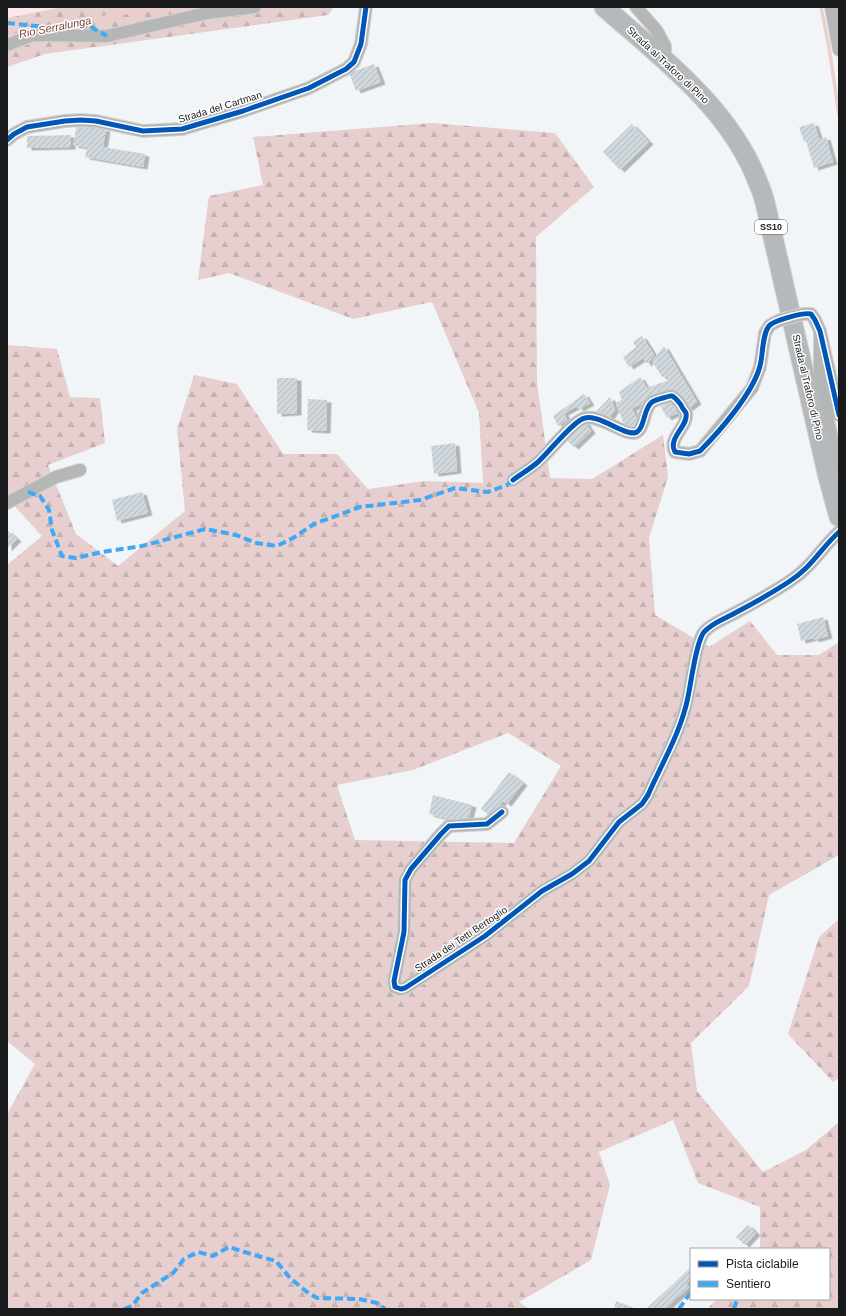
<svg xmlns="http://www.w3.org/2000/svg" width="846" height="1316" font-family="Arial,sans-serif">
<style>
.forest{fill:url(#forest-firs);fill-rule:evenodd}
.green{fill:#f8e9e8}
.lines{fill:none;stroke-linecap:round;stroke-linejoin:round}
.stream{stroke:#eccecb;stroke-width:3.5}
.building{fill:url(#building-hatch);filter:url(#shadow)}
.street-casing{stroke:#d0d2d3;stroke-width:14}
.primary-casing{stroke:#d0d2d3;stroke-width:21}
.street{stroke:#b5b6b6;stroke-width:12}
.primary{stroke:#b6b9bb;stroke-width:19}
.street-bridge-casing{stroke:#d0d2d3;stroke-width:14;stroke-linecap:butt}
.street-bridge{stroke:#b5b6b6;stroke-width:12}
.quiet{stroke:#3fa9f5;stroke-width:4;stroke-dasharray:8 4;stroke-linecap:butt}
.cycleway-casing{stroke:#fff;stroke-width:8}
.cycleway{stroke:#0057b8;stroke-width:5}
.labels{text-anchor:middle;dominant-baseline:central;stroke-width:3;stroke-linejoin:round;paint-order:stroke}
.shield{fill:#fff;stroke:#5f5f60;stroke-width:1}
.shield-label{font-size:9px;font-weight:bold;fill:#1a1b1c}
.street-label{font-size:10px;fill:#1a1b1c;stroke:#fff}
.water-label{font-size:11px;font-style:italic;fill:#7d423e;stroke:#fff}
</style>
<defs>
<pattern id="forest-firs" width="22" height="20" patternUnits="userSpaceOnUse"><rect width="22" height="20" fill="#e6cfce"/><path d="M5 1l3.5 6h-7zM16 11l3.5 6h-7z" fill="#c5b1b0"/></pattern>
<pattern id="building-hatch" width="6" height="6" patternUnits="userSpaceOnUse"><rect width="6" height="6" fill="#d0d8de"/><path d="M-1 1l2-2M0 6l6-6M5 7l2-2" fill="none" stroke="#b2b9be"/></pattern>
<filter id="shadow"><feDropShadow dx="4.5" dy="2.5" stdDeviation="0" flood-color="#0004"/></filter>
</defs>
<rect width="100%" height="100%" fill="#f2f5f7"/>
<g class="forest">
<polygon points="7,7 334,7 328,15 45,54 7,67"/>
<path d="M 432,123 L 555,133 L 594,187 L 536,237 L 537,382 L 550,478 L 592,479 L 663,435 L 668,477 L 649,538 L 655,615 L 709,647 L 750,621 L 777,655 L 819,655 L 839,642 L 839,855 L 769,895 L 749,986 L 691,1043 L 697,1091 L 763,1172 L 806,1150 L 839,1122 L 839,1309 L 707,1309 L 717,1299 L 829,1299 L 829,1249 L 760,1249 L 760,1207 L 698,1183 L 673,1120 L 599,1152 L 610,1185 L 591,1260 L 519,1302 L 529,1309 L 7,1309 L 7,1114 L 35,1064 L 7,1041 L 7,565 L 42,536 L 7,498 L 7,345 L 57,349 L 70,397 L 100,398 L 105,443 L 48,465 L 76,534 L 118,566 L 185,511 L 177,429 L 194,375 L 237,384 L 283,454 L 337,454 L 368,489 L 424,481 L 483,483 L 479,413 L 432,302 L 353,319 L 229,273 L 198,280 L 209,196 L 263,185 L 253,137 ZM 508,733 L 561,766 L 514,843 L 355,840 L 337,785 L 413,770 Z"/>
<polygon points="839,919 839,1078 833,1082 788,1034 819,937"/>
</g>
<polygon class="green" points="7,7 63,7 7,18"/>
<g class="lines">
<g class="stream">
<polyline points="821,7 829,47 839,115"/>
<polyline points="43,30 134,11 175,7"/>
<polyline points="7,37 20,34"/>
</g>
</g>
<g class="building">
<polygon points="374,64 381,82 356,91 349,73"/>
<polygon points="814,123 819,139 826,137 833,162 814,168 806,141 804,142 799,127"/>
<polygon points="77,124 106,129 103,147 145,154 143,167 85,157 87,148 73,145"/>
<polygon points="632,124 649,142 620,170 603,152"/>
<polygon points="71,135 71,147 27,148 27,136"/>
<polygon points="642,336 654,355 647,364 643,358 629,367 623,357 636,347 633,342"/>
<polygon points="664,346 697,402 686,410 674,391 632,408 639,424 626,430 616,403 622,400 619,392 640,377 647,388 669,380 667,376 662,377 652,361"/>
<polygon points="277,378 297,378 297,413 277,414"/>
<polygon points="584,394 590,403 579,409 577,406 564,413 567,420 558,426 553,416"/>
<polygon points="610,397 615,409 608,420 594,414"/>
<polygon points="308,399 327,400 326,431 307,430"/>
<polygon points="671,401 677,413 667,418 661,407"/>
<polygon points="584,420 591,431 574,447 564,438"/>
<polygon points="455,443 457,471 434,474 431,446"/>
<polygon points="142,492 148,513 117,521 112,500"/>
<polygon points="7,530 17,539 7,549"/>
<polygon points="823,617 828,636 814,640 814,638 801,641 797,624"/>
<polygon points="509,772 523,783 507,804 503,801 490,816 481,809"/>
<polygon points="433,795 472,805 467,824 429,814"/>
<polygon points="748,1225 756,1233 745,1245 736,1237"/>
<polygon points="691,1267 691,1279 686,1283 689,1287 665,1309 646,1309"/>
<polygon points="616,1301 637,1309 614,1309"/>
</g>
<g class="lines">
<defs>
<g id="street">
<polyline points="636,7 657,31 665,46 665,61"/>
<polyline points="831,7 839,50"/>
<polyline points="7,45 33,35 107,36 207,13 255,7"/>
<polyline points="7,140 14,134 27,127 65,121 81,120 96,121 143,131 182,129 243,111 309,88 346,69 354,62 361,44 366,7"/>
<polyline points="803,314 811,314 815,320 820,331 839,415"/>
<polyline points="820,331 820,384 838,466 828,477"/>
<path d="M 513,480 C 521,474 530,469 538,462 C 548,453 574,420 585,418 C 600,414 627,438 637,432 C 645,427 643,409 652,402 C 657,399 664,398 670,396 L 672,396 C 676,398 678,401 681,405 C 682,408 685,411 686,413 C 689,426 667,438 675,452 L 689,454 L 700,451 L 752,388 L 760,367 L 765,333 L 770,325 L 780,320"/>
<polyline points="7,503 56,477 80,470"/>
<path d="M 502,812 L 487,824 L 449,826 L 441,834 L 411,869 L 405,880 L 404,932 L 394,981 L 395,987 L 401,989 L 405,988 L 485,936 L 542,891 L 572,874 L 589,861 L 619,822 L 642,804 L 648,795 C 662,763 681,732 688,697 C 691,683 696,642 704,632 C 712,623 724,619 735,613 C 754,603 772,593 790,581 C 812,567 821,548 839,532"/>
</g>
<path id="primary" d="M 604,7 C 662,58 732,110 759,185 C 763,193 765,202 767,211 L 828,477 L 839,517"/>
</defs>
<use href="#street" class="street-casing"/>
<use href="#primary" class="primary-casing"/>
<use href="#street" class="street"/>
<use href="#primary" class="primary"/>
<defs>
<polyline id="street-bridge" points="780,320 803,314"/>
</defs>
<use href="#street-bridge" class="street-bridge-casing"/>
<use href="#street-bridge" class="street-bridge"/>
<g class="quiet">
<polyline points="7,23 55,28 89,26 107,36"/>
<polyline points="28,492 40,496 49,510 52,530 62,556 76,558 102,552 142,546 205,529 236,535 256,543 277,546 293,538 314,524 360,507 420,500 455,488 488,492 507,485 513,480"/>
<polyline points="124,1309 132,1306 142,1293 173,1273 184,1259 198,1252 213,1256 229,1247 254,1255 276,1261 290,1278 307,1292 317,1298 359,1299 377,1303 385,1309"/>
<polyline points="679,1309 691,1292"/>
<polyline points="734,1309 737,1299"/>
</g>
<defs>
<g id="cycleway">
<polyline points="7,140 14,134 27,127 65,121 81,120 96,121 143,131 182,129 243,111 309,88 346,69 354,62 361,44 366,7"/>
<path d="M 513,480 C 521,474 530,469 538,462 C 548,453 574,420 585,418 C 600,414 627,438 637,432 C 645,427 643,409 652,402 C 657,399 664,398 670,396 L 672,396 C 676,398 678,401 681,405 C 682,408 685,411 686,413 C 689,426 667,438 675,452 L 689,454 L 700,451 C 720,431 753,393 760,366 C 763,356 762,332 770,325 C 776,320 804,312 811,314 L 815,320 L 820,331 L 839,415"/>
<path d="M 502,812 L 487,824 L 449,826 L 441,834 L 411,869 L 405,880 L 404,932 L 394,981 L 395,987 L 401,989 L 405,988 L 485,936 L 542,891 L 572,874 L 589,861 L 619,822 L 642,804 L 648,795 C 662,763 681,732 688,697 C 691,683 696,642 704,632 C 712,623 724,619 735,613 C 754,603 772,593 790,581 C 812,567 821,548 839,532"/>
</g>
</defs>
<use href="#cycleway" class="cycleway-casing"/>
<use href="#cycleway" class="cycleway"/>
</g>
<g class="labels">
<rect class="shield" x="755" y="220" width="32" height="14" rx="3"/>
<g class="shield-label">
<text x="771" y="227">SS10</text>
</g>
<g class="street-label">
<text transform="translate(668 65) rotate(43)">Strada al Traforo di Pino</text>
<text transform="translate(220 107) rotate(-17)">Strada del Cartman</text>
<text transform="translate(808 387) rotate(77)">Strada al Traforo di Pino</text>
<text transform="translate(461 939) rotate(-34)">Strada dei Tetti Bertoglio</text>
</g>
<g class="water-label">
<text transform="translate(55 27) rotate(-11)">Rio Serralunga</text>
</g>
</g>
<rect width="846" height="1316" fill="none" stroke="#1a1b1c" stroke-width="16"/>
<rect x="690" y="1248" width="140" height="52" fill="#ffffff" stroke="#a3a4a4"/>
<rect x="698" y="1261" width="20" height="6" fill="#0057b8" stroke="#a3a4a4"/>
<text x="726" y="1268" font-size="12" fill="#1a1b1c">Pista ciclabile</text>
<rect x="698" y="1281" width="20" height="6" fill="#3fa9f5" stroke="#a3a4a4"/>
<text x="726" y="1288" font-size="12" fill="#1a1b1c">Sentiero</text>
</svg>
